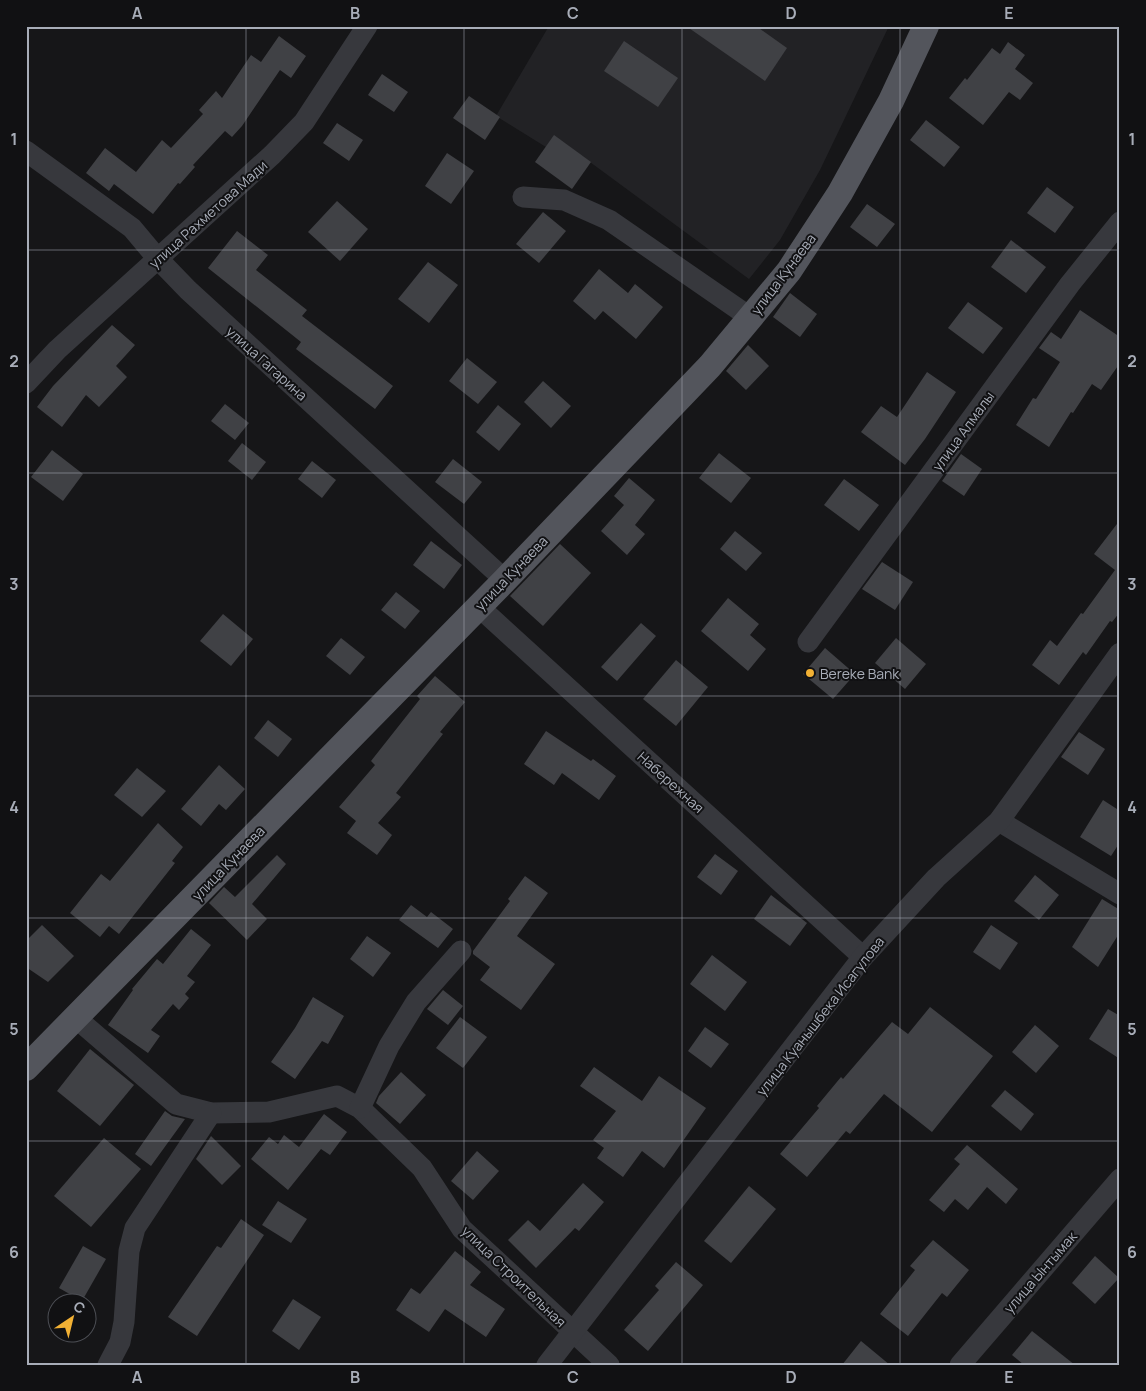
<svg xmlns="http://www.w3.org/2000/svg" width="1146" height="1391" font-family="Manrope,sans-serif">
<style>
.built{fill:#222225}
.building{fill:#404145}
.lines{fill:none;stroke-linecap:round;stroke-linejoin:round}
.minor{stroke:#37383d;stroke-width:21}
.major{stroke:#53555c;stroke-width:26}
.grid{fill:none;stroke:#a8adb8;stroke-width:1;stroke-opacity:0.55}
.poi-dot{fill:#f2b134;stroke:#111113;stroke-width:2}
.labels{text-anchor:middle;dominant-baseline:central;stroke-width:4;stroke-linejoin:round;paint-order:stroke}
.street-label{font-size:14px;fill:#a8adb8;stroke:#111113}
.poi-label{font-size:14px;fill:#a8adb8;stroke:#111113;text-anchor:start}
.neatline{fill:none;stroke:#a8adb8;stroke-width:2}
.grid-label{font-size:16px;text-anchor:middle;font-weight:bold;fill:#a8adb8}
</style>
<rect width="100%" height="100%" fill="#161618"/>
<polygon class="built" points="549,26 889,26 820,170 780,240 749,279 560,140 554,152 496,116"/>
<g class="building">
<polygon points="686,26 756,26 787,48 765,81"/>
<polygon points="279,36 306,56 291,78 280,70 242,126 232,137 225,131 193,165 195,167 180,184 178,183 153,214 114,184 109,191 86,173 105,148 136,172 162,140 171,148 203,114 199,110 216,91 222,98 251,55 261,62"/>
<polygon points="624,41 678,78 658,107 604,71"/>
<polygon points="1008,42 1025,55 1015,69 1033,83 1020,100 1009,92 983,125 949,98 965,78 967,80 992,48 1000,54"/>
<polygon points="382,74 408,92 394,112 368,95"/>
<polygon points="469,96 500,117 485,140 453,118"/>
<polygon points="926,120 960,147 944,167 910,140"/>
<polygon points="337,123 363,140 349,161 323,143"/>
<polygon points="554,135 591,162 572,189 535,162"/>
<polygon points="447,153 474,171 451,204 425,186"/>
<polygon points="1047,187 1074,207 1055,233 1027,213"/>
<polygon points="337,201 368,229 340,261 308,232"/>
<polygon points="867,204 895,224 877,247 850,227"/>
<polygon points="543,212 566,231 539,263 516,244"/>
<polygon points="237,231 268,255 256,270 307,310 302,316 393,386 375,409 296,349 301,342 208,268"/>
<polygon points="1011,240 1046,267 1026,293 991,267"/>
<polygon points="428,262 458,285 429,323 398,299"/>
<polygon points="599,269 628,293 635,284 663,307 636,339 603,311 595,320 573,301"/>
<polygon points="790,293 817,314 800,337 773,317"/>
<polygon points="968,302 1003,328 983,354 948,328"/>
<polygon points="1080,310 1120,337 1120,363 1101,390 1092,384 1073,413 1071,412 1049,447 1016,425 1033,398 1036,399 1060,362 1039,348 1051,332 1061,339"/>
<polygon points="112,325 135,345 116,366 127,377 99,407 86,395 62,427 37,407 53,386"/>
<polygon points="748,345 769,366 746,390 726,371"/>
<polygon points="467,358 497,382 478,404 449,381"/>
<polygon points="927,372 956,392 925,439 905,465 861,432 881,406 897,417"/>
<polygon points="543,381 571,406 551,428 524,402"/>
<polygon points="225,404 249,423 235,440 211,421"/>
<polygon points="498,405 521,424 499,451 476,432"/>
<polygon points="242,443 266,462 252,480 228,461"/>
<polygon points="52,450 83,474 63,501 31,477"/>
<polygon points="719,453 751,478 731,503 699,478"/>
<polygon points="961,454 982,469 964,496 942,481"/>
<polygon points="453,459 482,482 464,504 435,482"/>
<polygon points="312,461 336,480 322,498 298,479"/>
<polygon points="629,478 655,500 635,525 645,534 627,555 601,531 624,505 614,496"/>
<polygon points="844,479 879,505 859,531 824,505"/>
<polygon points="1120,520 1120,612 1112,622 1110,621 1086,655 1083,652 1059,685 1032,665 1050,640 1057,646 1081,613 1083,614 1115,570 1094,554"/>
<polygon points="735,531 762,553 746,571 720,549"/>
<polygon points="431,541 462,565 444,589 413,565"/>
<polygon points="560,544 591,573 543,626 510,596"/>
<polygon points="882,562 913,582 895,610 862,589"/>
<polygon points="396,592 420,611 405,629 381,610"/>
<polygon points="728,598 759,624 750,635 766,649 748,671 701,631"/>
<polygon points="223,614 253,639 231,666 200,641"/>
<polygon points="641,623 656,636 617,681 601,667"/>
<polygon points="341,638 365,657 350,675 326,656"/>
<polygon points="896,638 926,664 905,689 875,663"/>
<polygon points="825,648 855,674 833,699 803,674"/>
<polygon points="676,660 708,687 676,726 643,699"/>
<polygon points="435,676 465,702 440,732 443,734 396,793 401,797 378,823 392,835 377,855 347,833 356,821 339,807 375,765 371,761 420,699 417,696"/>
<polygon points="268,720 292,739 278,757 254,738"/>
<polygon points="546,731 591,761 593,759 616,776 599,800 562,773 554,785 524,764"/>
<polygon points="1079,732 1105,749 1088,775 1061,757"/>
<polygon points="219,765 245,789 226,810 219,804 201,826 181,809"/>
<polygon points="137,768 166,791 142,817 114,795"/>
<polygon points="1103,800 1120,811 1120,842 1111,856 1080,837"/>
<polygon points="158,823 183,847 172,861 175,863 119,934 109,926 100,937 70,913 101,874 110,881"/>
<polygon points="715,854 738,871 721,895 697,877"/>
<polygon points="277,855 286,864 252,904 267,919 247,940 209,903 224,887 235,897"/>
<polygon points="1035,875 1059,895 1039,920 1014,901"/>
<polygon points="525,876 548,893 517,936 555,964 521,1010 480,980 490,967 473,954 473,951 510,901 508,899"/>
<polygon points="771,895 807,923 790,946 754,919"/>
<polygon points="1102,899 1120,910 1120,932 1098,967 1072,947"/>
<polygon points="411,905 427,917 431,912 453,929 438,948 399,920"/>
<polygon points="42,925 74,956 48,982 26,967 26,941"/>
<polygon points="991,925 1018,943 1000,970 973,952"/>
<polygon points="191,929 211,945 187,976 195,982 185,994 189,998 179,1010 173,1004 151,1030 160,1036 148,1053 108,1025 133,990 132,989 157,959 163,964"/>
<polygon points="367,936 391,953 373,977 350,959"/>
<polygon points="712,955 747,982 725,1011 690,984"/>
<polygon points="443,990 463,1006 448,1025 427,1009"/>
<polygon points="313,997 344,1016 328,1044 322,1041 295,1079 271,1062 295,1028"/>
<polygon points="930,1007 993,1056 932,1132 884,1094 850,1134 846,1131 807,1177 780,1154 819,1108 817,1106 841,1077 843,1079 892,1022 908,1034"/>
<polygon points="1108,1009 1120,1016 1120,1059 1089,1039"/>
<polygon points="460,1017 487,1037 463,1068 436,1048"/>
<polygon points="1035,1025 1059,1046 1036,1073 1012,1052"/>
<polygon points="705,1027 729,1044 711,1068 688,1051"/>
<polygon points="90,1049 134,1085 100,1126 57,1091"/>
<polygon points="594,1067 642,1101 659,1076 706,1108 664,1168 642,1151 623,1177 597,1158 604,1148 593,1140 616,1111 580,1086"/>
<polygon points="401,1072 426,1095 400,1124 376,1103 379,1096"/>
<polygon points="1005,1090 1034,1114 1021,1131 991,1106"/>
<polygon points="165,1111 172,1116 185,1119 151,1166 135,1154"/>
<polygon points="324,1114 347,1132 330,1155 321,1149 288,1190 251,1159 269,1137 278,1144 284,1135 299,1147"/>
<polygon points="211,1136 241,1166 222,1185 196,1159"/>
<polygon points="104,1138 141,1169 91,1227 54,1196"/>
<polygon points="967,1145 1018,1189 1006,1204 987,1187 968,1210 955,1199 944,1212 929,1200 960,1164 954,1159"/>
<polygon points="477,1151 499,1171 473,1200 451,1181"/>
<polygon points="583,1183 604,1202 579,1231 575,1228 536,1268 508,1240 528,1220 540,1231"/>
<polygon points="749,1186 776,1209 731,1263 704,1241"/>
<polygon points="278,1201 307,1219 291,1243 262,1225"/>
<polygon points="241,1219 264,1235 197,1336 168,1317 217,1246 221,1248"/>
<polygon points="933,1240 969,1270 947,1297 942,1293 908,1336 880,1314 915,1270 910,1266"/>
<polygon points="83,1246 106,1259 82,1301 59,1288"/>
<polygon points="455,1251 481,1272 470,1285 505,1309 486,1337 445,1309 429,1332 396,1310 411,1288 420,1294"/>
<polygon points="1095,1256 1119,1278 1095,1304 1072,1283"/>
<polygon points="676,1262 703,1285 648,1351 624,1330 659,1290 655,1286"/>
<polygon points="293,1299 321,1317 299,1350 272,1331"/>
<polygon points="1032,1331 1075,1365 1024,1365 1012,1355"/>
<polygon points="861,1341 890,1365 842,1365"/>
</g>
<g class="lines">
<g class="minor">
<polyline points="26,151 132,228 158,259 188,290 505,580"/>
<polyline points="523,197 564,200 609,220 751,318"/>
<polyline points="26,383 57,350 272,155 304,122 367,26"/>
<polyline points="478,606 863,957"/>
<polyline points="808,642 1070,284 1120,222"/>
<polyline points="999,821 1120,894"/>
<polyline points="76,1018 176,1104 211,1113 269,1112 337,1096 360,1108 422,1168 462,1229 609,1365"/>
<polyline points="360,1108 389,1046 416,1002 461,951"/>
<polyline points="108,1365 120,1342 124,1322 129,1251 135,1228 211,1113"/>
<polyline points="547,1365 863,957 936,878 999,821 1120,653"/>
<polyline points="960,1365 1120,1179"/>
</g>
<polyline class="major" points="26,1068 505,580 710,366 789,271 840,193 891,101 926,26"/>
</g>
<path class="grid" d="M 246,26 L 246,1365M 464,26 L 464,1365M 682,26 L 682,1365M 900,26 L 900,1365M 26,250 L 1120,250M 26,473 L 1120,473M 26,696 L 1120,696M 26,918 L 1120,918M 26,1141 L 1120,1141"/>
<circle class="poi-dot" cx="810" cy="673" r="5"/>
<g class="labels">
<g class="street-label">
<text transform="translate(208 214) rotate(-42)">улица Рахметова Мади</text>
<text transform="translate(783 274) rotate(-53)">улица Кунаева</text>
<text transform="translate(267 363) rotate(42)">улица Гагарина</text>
<text transform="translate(963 431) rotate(-54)">улица Алмалы</text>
<text transform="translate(511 573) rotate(-46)">улица Кунаева</text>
<text transform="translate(671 782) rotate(42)">Набережная</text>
<text transform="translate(228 863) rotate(-46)">улица Кунаева</text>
<text transform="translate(820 1016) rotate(-52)">улица Куанышбека Исагулова</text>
<text transform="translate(1040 1272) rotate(-49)">улица Ынтымак</text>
<text transform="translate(514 1276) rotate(44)">улица Строительная</text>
</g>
<g class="poi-label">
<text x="820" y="673">Bereke Bank</text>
</g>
</g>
<rect width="1146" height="1391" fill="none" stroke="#111113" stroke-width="55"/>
<g transform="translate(72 1318) rotate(35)"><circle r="24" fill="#111113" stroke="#4d4f55"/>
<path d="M0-4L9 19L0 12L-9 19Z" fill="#f2b134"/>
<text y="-8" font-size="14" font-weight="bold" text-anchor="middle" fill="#a8adb8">С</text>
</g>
<rect x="28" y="28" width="1090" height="1336" class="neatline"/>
<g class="grid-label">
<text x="137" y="19">A</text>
<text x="355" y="19">B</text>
<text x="573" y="19">C</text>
<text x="791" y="19">D</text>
<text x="1009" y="19">E</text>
<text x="14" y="145">1</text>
<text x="1132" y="145">1</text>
<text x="14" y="367">2</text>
<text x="1132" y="367">2</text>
<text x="14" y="590">3</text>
<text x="1132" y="590">3</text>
<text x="14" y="813">4</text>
<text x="1132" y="813">4</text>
<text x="14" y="1035">5</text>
<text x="1132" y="1035">5</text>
<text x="14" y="1258">6</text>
<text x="1132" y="1258">6</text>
<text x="137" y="1383">A</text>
<text x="355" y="1383">B</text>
<text x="573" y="1383">C</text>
<text x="791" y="1383">D</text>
<text x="1009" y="1383">E</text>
</g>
</svg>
